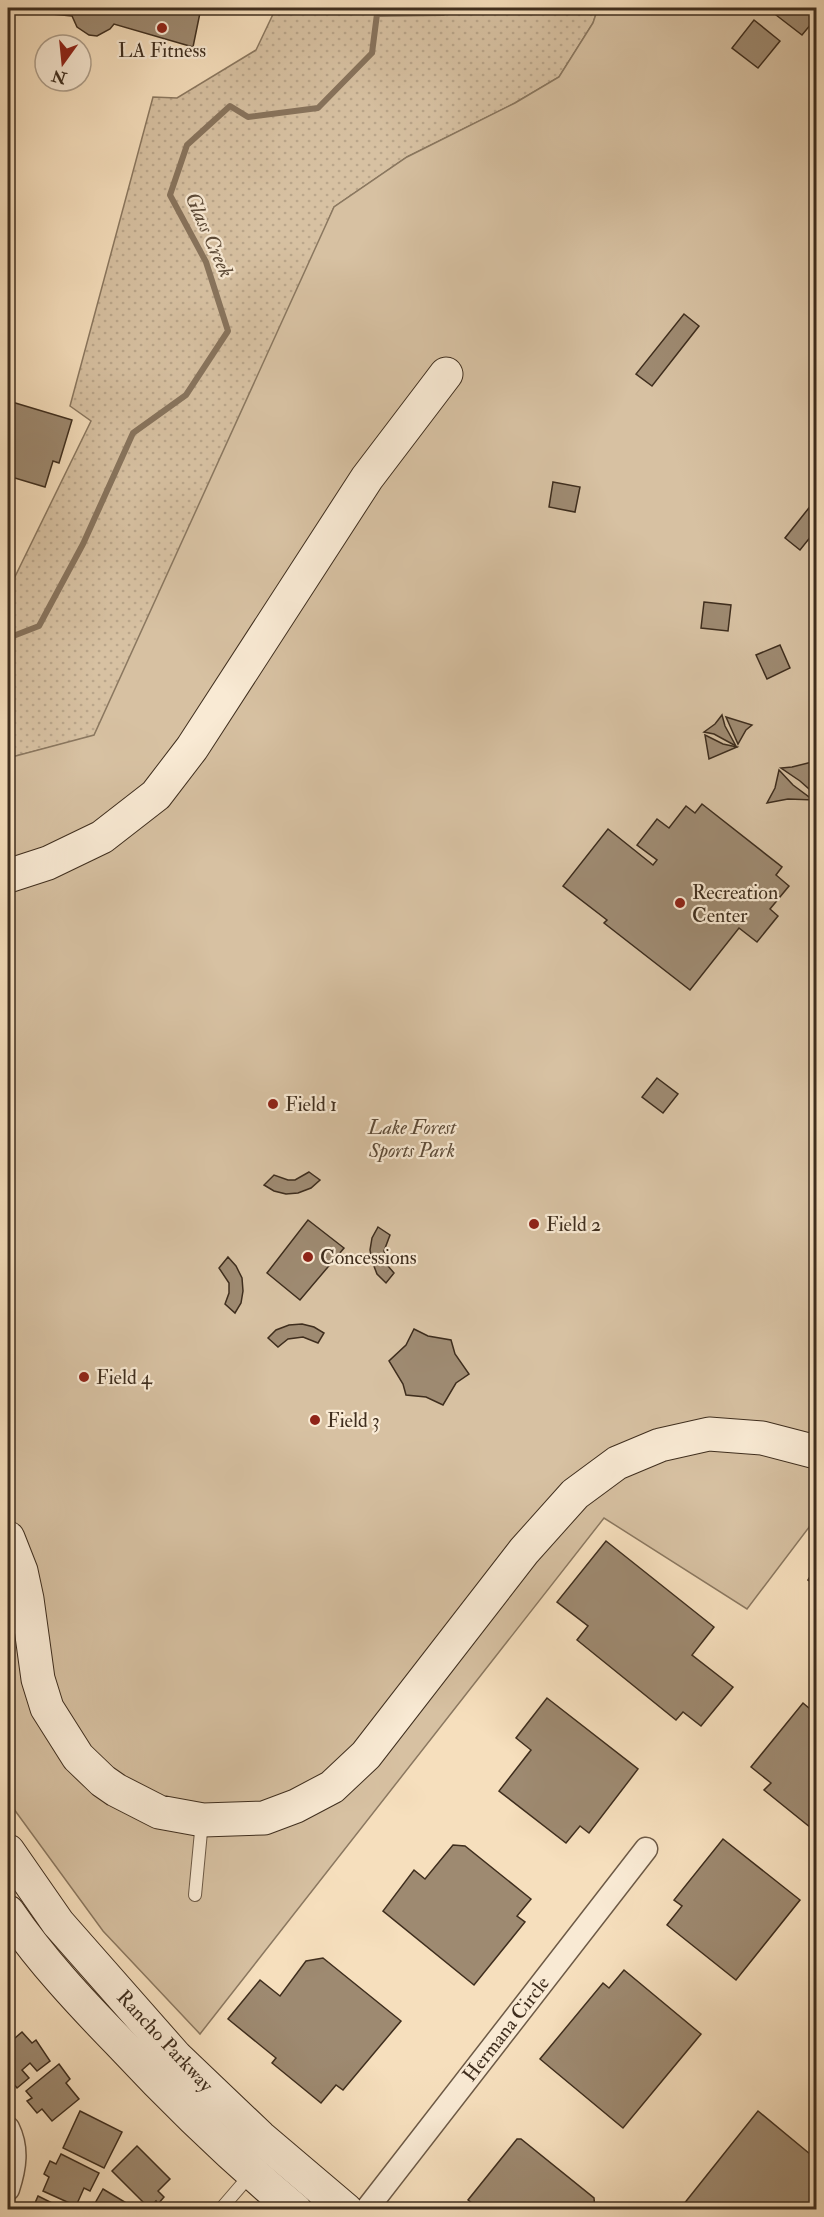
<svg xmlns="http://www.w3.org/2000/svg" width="824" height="2217" font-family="'IM FELL Double Pica',serif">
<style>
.grass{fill:url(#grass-dots);stroke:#8b7860;stroke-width:1.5}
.park{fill:#d7c1a2;stroke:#8b7860;stroke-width:1.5}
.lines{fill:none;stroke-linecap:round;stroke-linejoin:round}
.stream{stroke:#88745d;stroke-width:6}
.building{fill:#9e8a71;stroke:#3f2e1e;stroke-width:1.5}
.lane-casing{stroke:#6d5a46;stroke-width:14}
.street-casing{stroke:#6d5a46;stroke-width:25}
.secondary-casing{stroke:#3f2e1e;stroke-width:35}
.lane{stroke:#f9ead4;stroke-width:12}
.street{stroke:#f9ead4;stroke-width:22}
.secondary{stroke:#f9ead4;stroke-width:33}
.poi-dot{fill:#8f2418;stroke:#f9ead4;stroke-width:2}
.labels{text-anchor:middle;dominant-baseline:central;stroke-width:4.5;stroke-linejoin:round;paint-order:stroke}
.poi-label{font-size:20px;fill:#3f2e1e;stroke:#f9ead4;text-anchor:start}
.park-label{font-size:20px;font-style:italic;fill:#5d4b38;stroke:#f9ead4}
.street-label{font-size:20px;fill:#3f2e1e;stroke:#f9ead4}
.water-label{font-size:21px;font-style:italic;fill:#5d4b38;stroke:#f9ead4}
</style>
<defs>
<pattern id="grass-dots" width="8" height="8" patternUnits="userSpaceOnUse" patternTransform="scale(1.5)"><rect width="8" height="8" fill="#d7c1a2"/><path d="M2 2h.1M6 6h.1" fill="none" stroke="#baa68b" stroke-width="1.8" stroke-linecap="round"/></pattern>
</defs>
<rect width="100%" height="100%" fill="#f6dfbd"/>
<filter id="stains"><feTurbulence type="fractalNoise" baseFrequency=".00333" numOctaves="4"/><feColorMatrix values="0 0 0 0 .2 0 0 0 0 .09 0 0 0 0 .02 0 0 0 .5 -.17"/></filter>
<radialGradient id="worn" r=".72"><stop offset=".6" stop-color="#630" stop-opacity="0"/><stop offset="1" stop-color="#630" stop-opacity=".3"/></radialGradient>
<polygon class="grass" points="276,8 598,8 593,23 559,77 515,103 407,157 334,207 217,485 94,736 8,758 8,591 91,421 70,406 153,97 177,98 256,50"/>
<polygon class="park" points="598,8 816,8 816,1518 747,1609 604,1518 200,2034 103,1931 8,1801 8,758 94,735 334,207 407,157 515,103 559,77 593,23"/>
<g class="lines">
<polyline class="stream" points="8,638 39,626 83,544 133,433 186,395 228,331 206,262 170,195 187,145 230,106 248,117 318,108 372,53 377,14 443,13 455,8"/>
</g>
<g class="building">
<polygon points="23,8 201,8 193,47 114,24 110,29 97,36 89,35 77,27 72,16 22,11"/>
<polygon points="782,8 816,8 816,18 802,35 776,15"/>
<polygon points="754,20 780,41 758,68 732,48"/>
<polygon points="684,314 699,326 652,386 636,374"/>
<polygon points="12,402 72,420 59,463 53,461 45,487 8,476 8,415"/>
<polygon points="553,482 580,487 575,512 549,507"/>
<polygon points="816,499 816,530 800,550 785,538"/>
<polygon points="704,602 731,605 728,631 701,628"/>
<polygon points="780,645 790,668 767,679 756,655"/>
<polygon points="722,715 725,726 736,746 714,734 704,732 715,724"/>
<polygon points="726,717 752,725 746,730 738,744"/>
<polygon points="705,735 723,744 737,747 709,759"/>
<polygon points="816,761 816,774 814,799 809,789 800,781 781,768 792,767"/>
<polygon points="779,770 793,785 813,800 788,799 767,803 775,788"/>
<polygon points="702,804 782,867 776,875 789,886 770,909 778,916 757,942 739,928 690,990 604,923 607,920 563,886 608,829 653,865 657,860 637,845 657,819 669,828 686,806 695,813"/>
<polygon points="657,1078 678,1094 663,1113 642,1097"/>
<polygon points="309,1172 320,1180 311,1188 298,1193 286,1194 274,1191 264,1185 274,1175 288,1180 295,1180"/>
<polygon points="308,1220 344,1248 300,1300 267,1273"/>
<polygon points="378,1227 390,1235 384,1251 388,1266 394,1273 386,1283 377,1274 372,1261 370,1250 372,1238"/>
<polygon points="228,1257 236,1266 242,1278 243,1291 241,1303 235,1313 225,1304 229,1293 229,1283 219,1268"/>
<polygon points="302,1324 314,1327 324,1333 318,1343 303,1337 288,1339 278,1347 268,1338 276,1330 289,1325"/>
<polygon points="414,1329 428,1336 451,1340 455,1354 469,1374 456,1383 443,1405 426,1397 406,1395 403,1384 389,1361 406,1345"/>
<polygon points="606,1541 714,1627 692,1655 733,1687 701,1726 683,1712 676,1720 577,1640 588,1626 557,1602"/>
<polygon points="816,1566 816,1586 808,1580"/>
<polygon points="547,1698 638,1769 589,1833 580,1826 566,1843 499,1791 531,1750 516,1738"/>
<polygon points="803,1703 816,1714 816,1832 764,1790 771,1783 751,1767"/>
<polygon points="723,1839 800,1900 736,1980 667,1925 682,1906 674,1900"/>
<polygon points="453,1845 465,1846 531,1899 517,1916 525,1922 474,1985 383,1911 414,1870 425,1879"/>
<polygon points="323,1958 401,2021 343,2090 336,2085 321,2103 272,2063 276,2058 228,2019 260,1980 280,1996 306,1961"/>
<polygon points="624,1970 701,2034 623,2128 540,2059 603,1983 609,1988"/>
<polygon points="22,2032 32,2043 36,2040 50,2061 37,2071 30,2063 22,2070 29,2078 17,2088 8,2077 8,2044"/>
<polygon points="59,2064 70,2079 66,2083 79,2099 52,2121 42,2109 37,2113 27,2101 32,2098 26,2091"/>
<polygon points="80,2111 122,2132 104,2168 63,2148"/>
<polygon points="758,2111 816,2159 816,2210 679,2210"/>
<polygon points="517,2139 521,2139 594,2198 595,2210 475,2210 477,2207 468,2200"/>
<polygon points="137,2146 170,2179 158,2191 164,2197 158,2204 156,2201 149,2208 112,2171"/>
<polygon points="61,2154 99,2173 90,2191 84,2188 76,2206 43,2191 49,2177 44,2174 50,2161 56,2164"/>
<polygon points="103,2189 138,2210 101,2210 94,2205"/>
<polygon points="38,2196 66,2210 32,2210"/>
</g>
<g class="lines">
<defs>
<g id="lane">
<polyline points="195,1895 202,1821"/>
<polyline points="220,2210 251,2174"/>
</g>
<g id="street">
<path d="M 8,2128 C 18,2148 15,2168 8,2189"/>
<polyline points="366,2210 646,1849"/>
</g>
<g id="secondary">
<polyline points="8,876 48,863 102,837 156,795 192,748 367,478 446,374"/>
<polyline points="8,1538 21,1571 27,1599 38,1679 47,1708 78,1757 103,1781 116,1790 159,1812 203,1820 264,1818 296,1806 332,1787 366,1755 524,1551 575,1494 617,1463 660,1445 709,1434 762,1438 816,1452"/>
<polyline points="8,1851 58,1923 176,2057 260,2137 346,2210"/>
<path d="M 8,1912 C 40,1959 80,2002 120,2043 C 175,2102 233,2158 295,2210"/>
</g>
</defs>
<use href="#lane" class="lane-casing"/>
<use href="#street" class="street-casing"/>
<use href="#secondary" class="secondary-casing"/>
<use href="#lane" class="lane"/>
<use href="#street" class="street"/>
<use href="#secondary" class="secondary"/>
</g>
<g class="poi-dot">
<circle cx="162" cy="28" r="6"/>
<circle cx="680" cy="903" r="6"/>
<circle cx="273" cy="1104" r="6"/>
<circle cx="534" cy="1224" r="6"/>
<circle cx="308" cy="1257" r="6"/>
<circle cx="84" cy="1377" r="6"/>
<circle cx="315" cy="1420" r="6"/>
</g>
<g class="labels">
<g class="poi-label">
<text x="162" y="50" text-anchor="middle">LA Fitness</text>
<text x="692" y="892">Recreation<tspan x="692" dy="23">Center</tspan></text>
<text x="285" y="1104">Field 1</text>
<text x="546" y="1224">Field 2</text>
<text x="320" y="1257">Concessions</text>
<text x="96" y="1377">Field 4</text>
<text x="327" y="1420">Field 3</text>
</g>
<g class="park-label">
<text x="412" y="1127">Lake Forest<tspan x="412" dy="23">Sports Park</tspan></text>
</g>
<g class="street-label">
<text transform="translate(506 2029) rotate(-52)">Hermana Circle</text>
<text transform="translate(165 2041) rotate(47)">Rancho Parkway</text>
</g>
<g class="water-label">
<text transform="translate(209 235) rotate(66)">Glass Creek</text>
</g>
</g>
<rect width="824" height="2217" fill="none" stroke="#f6dfbd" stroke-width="30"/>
<rect x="9" y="9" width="806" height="2199" fill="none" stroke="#3f2e1e" stroke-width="3"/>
<rect x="15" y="15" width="794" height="2187" fill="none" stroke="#3f2e1e" stroke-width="1.5"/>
<g transform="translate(63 63) rotate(195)"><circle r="28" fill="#f9ead4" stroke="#af9f8b" stroke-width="1.5"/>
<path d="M0-4.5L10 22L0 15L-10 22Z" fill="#8f2418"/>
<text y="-9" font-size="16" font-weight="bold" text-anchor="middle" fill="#3f2e1e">N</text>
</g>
<rect width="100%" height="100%" filter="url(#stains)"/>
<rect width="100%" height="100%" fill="url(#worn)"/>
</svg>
